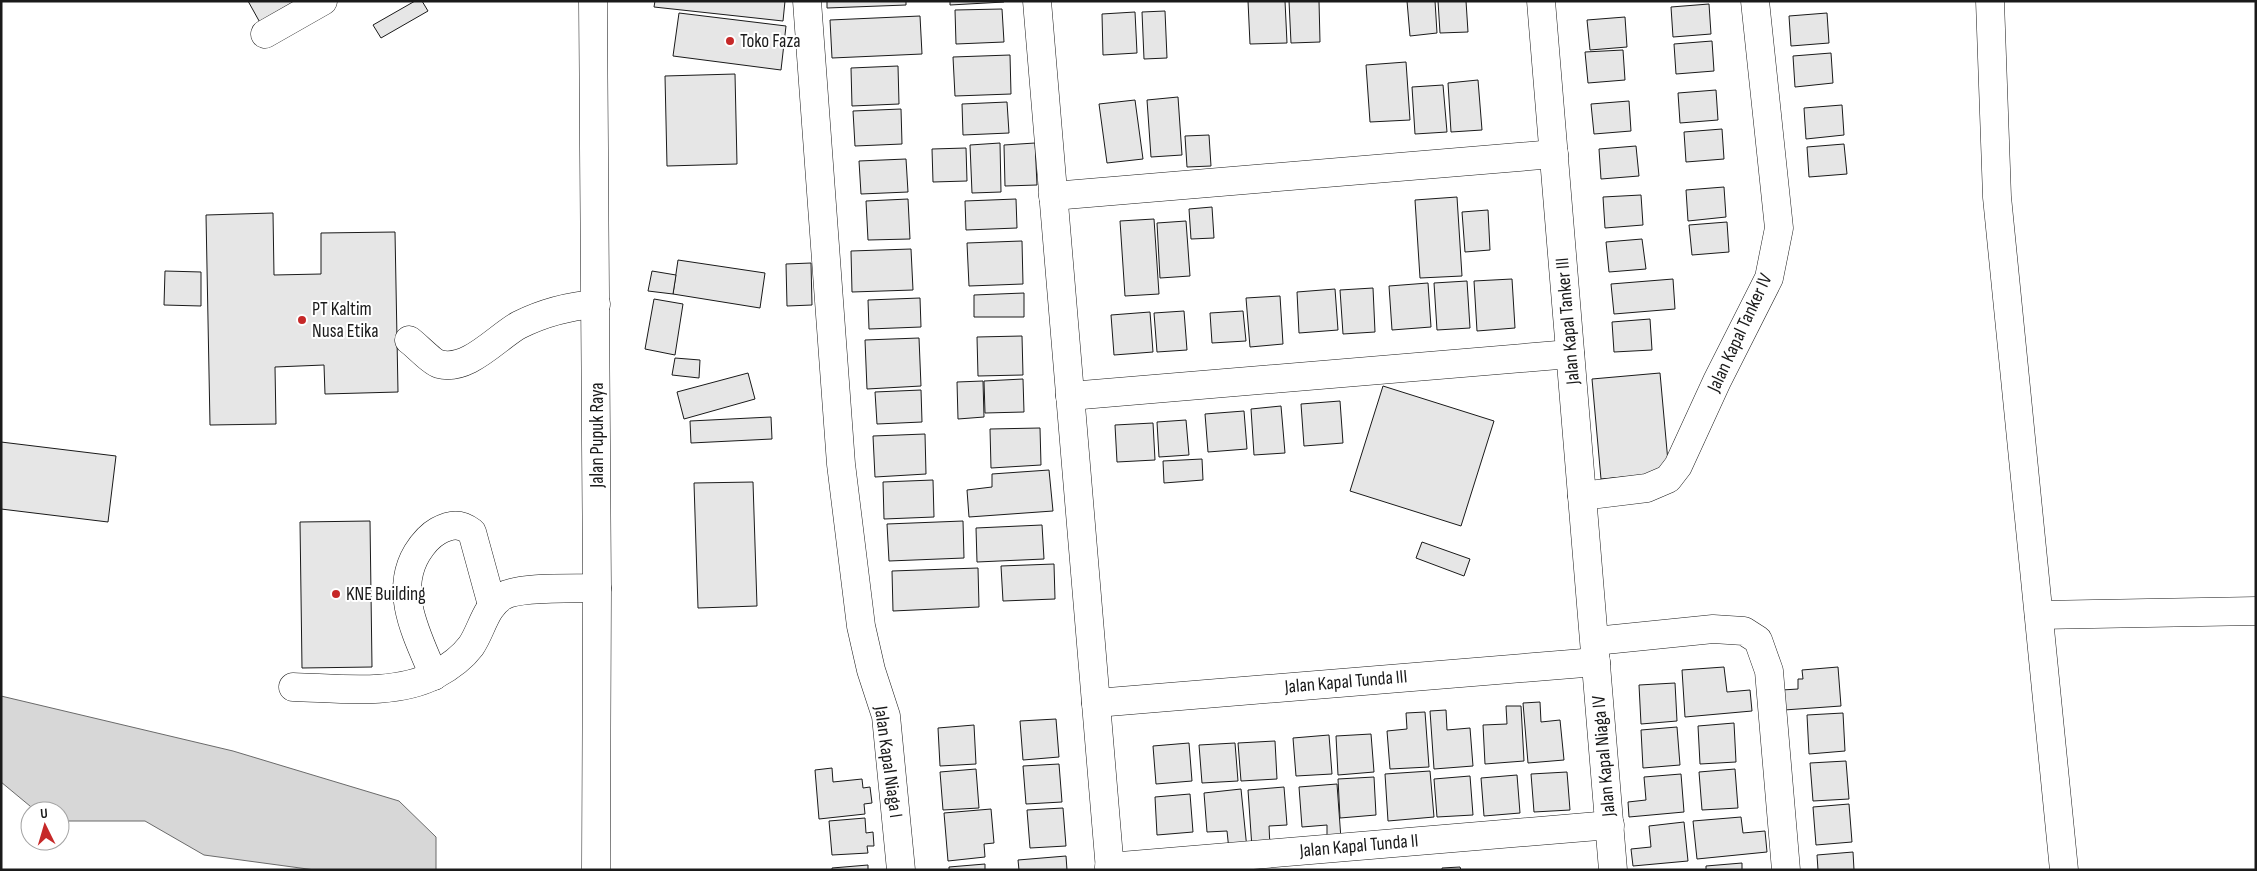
<svg xmlns="http://www.w3.org/2000/svg" width="2257" height="871" font-family="'Sofia Sans Condensed',sans-serif">
<style>
.water{fill:#d7d7d7;stroke:#6a6a6a}
.building{fill:#e6e6e6;stroke:#1a1a1a}
.lines{fill:none;stroke-linecap:round;stroke-linejoin:round}
.minor-casing{stroke:#1a1a1a;stroke-width:29}
.minor{stroke:#fff;stroke-width:28}
.poi-dot{fill:#c62828;stroke:#fff;stroke-width:2}
.labels{text-anchor:middle;dominant-baseline:central;stroke-width:4;stroke-linejoin:round;paint-order:stroke}
.poi-label{font-size:19px;fill:#1a1a1a;stroke:#fff;text-anchor:start}
.street-label{font-size:19px;fill:#1a1a1a;stroke:#fff}
</style>
<rect width="100%" height="100%" fill="#fff"/>
<polygon class="water" points="1,696 233,751 399,801 436,837 436,870 315,870 204,855 145,821 60,821 60,811 36,811 1,782"/>
<g class="building">
<polygon points="248,1 310,1 263,28"/>
<polygon points="415,1 422,1 428,11 381,38 373,25"/>
<polygon points="655,1 785,1 783,21 654,7"/>
<polygon points="827,1 906,1 906,5 827,8"/>
<polygon points="950,1 1004,1 1004,2 950,5"/>
<polygon points="1248,1 1285,1 1287,43 1250,44"/>
<polygon points="1289,1 1319,1 1320,42 1291,43"/>
<polygon points="1407,1 1435,1 1437,33 1410,36"/>
<polygon points="1438,1 1466,1 1468,32 1440,33"/>
<polygon points="1709,4 1711,34 1673,37 1671,7"/>
<polygon points="1002,9 1004,42 956,44 955,10"/>
<polygon points="1165,11 1167,58 1144,59 1142,12"/>
<polygon points="1135,12 1137,53 1103,55 1102,14"/>
<polygon points="679,13 786,26 781,70 673,56"/>
<polygon points="1827,13 1829,43 1791,46 1789,16"/>
<polygon points="920,16 922,54 832,58 830,20"/>
<polygon points="1625,17 1627,47 1590,50 1587,20"/>
<polygon points="1712,41 1714,71 1676,74 1674,44"/>
<polygon points="1623,50 1625,80 1588,83 1585,52"/>
<polygon points="1831,53 1833,83 1795,87 1793,56"/>
<polygon points="1010,55 1011,94 955,96 953,57"/>
<polygon points="1406,62 1410,120 1370,122 1366,65"/>
<polygon points="898,66 899,104 852,106 851,68"/>
<polygon points="735,74 737,164 667,166 665,76"/>
<polygon points="1478,80 1482,130 1451,132 1448,83"/>
<polygon points="1443,85 1447,132 1415,134 1412,87"/>
<polygon points="1716,90 1718,120 1680,123 1678,93"/>
<polygon points="1178,97 1182,155 1151,157 1147,100"/>
<polygon points="1135,100 1143,159 1107,163 1099,104"/>
<polygon points="1629,101 1631,131 1594,134 1591,104"/>
<polygon points="1007,102 1009,133 963,135 962,104"/>
<polygon points="1842,105 1844,135 1806,139 1804,108"/>
<polygon points="901,109 902,144 855,146 853,111"/>
<polygon points="1722,129 1724,159 1686,162 1684,132"/>
<polygon points="1209,135 1211,166 1187,167 1185,136"/>
<polygon points="1000,143 1001,192 972,193 970,145"/>
<polygon points="1035,143 1037,185 1005,186 1004,145"/>
<polygon points="1844,144 1847,174 1809,177 1807,147"/>
<polygon points="1636,146 1639,176 1601,179 1599,149"/>
<polygon points="966,148 967,181 933,182 932,149"/>
<polygon points="906,159 908,192 861,194 859,161"/>
<polygon points="1724,187 1726,217 1688,221 1686,190"/>
<polygon points="1641,195 1643,225 1605,228 1603,197"/>
<polygon points="1457,197 1462,276 1420,278 1415,200"/>
<polygon points="908,199 910,239 868,240 866,201"/>
<polygon points="1016,199 1017,228 966,230 965,201"/>
<polygon points="1212,207 1214,238 1191,239 1189,209"/>
<polygon points="1488,210 1490,250 1465,252 1462,212"/>
<polygon points="273,213 274,275 321,274 321,233 395,232 398,392 325,394 324,365 275,367 276,424 210,425 206,215"/>
<polygon points="1154,219 1159,294 1125,296 1120,221"/>
<polygon points="1186,221 1190,276 1160,278 1157,223"/>
<polygon points="1727,222 1729,252 1692,255 1689,225"/>
<polygon points="1642,239 1646,269 1609,272 1606,242"/>
<polygon points="1022,241 1023,284 969,286 967,243"/>
<polygon points="911,249 913,290 852,292 851,251"/>
<polygon points="678,260 765,273 760,308 673,294"/>
<polygon points="811,263 812,305 787,306 786,264"/>
<polygon points="165,271 201,272 201,306 164,305"/>
<polygon points="652,271 676,275 673,294 648,291"/>
<polygon points="1512,279 1515,328 1477,331 1474,281"/>
<polygon points="1673,279 1675,309 1614,314 1611,284"/>
<polygon points="1467,281 1470,328 1437,330 1434,283"/>
<polygon points="1428,283 1431,327 1392,330 1389,286"/>
<polygon points="1373,288 1375,332 1343,334 1340,290"/>
<polygon points="1335,289 1338,330 1299,333 1297,292"/>
<polygon points="1024,293 1024,317 974,317 974,295"/>
<polygon points="1280,296 1283,344 1250,347 1246,298"/>
<polygon points="920,298 921,327 869,329 868,300"/>
<polygon points="654,299 683,304 675,355 645,349"/>
<polygon points="1184,311 1187,350 1157,352 1154,313"/>
<polygon points="1243,311 1246,341 1212,343 1210,313"/>
<polygon points="1150,312 1153,352 1114,355 1111,315"/>
<polygon points="1650,319 1652,350 1614,352 1612,322"/>
<polygon points="1022,336 1023,375 978,376 977,337"/>
<polygon points="919,338 921,386 867,389 865,340"/>
<polygon points="675,358 700,360 699,378 672,375"/>
<polygon points="748,373 755,399 684,419 677,392"/>
<polygon points="1660,373 1669,473 1601,479 1592,379"/>
<polygon points="1023,379 1024,412 985,413 984,381"/>
<polygon points="983,381 984,417 958,419 957,382"/>
<polygon points="1383,386 1494,421 1461,526 1350,491"/>
<polygon points="921,390 922,422 877,424 875,392"/>
<polygon points="1340,401 1343,443 1304,446 1301,404"/>
<polygon points="1281,406 1285,453 1254,455 1251,409"/>
<polygon points="1244,411 1247,449 1208,452 1205,414"/>
<polygon points="771,417 772,439 691,443 690,421"/>
<polygon points="1186,420 1189,455 1159,457 1157,422"/>
<polygon points="1153,423 1155,460 1117,462 1115,425"/>
<polygon points="1040,428 1041,465 991,468 990,429"/>
<polygon points="925,434 926,474 875,477 873,436"/>
<polygon points="1,442 116,456 108,522 1,509"/>
<polygon points="1202,459 1203,480 1164,483 1163,461"/>
<polygon points="1049,470 1053,511 969,517 967,490 992,487 992,474"/>
<polygon points="933,480 934,517 884,519 883,482"/>
<polygon points="753,482 757,606 698,608 694,483"/>
<polygon points="370,521 372,667 302,668 300,522"/>
<polygon points="963,521 964,558 889,561 887,524"/>
<polygon points="1042,525 1044,559 977,562 976,528"/>
<polygon points="1422,542 1470,559 1464,576 1416,558"/>
<polygon points="1054,564 1055,599 1003,601 1001,566"/>
<polygon points="978,568 979,607 893,611 892,571"/>
<polygon points="1724,667 1727,692 1750,690 1752,711 1685,717 1682,670"/>
<polygon points="1838,667 1841,706 1784,710 1782,690 1798,689 1798,679 1803,679 1802,670"/>
<polygon points="1675,683 1677,721 1641,724 1639,685"/>
<polygon points="1540,702 1541,722 1560,720 1564,760 1528,763 1523,703"/>
<polygon points="1506,706 1521,706 1524,761 1485,764 1483,725 1507,724"/>
<polygon points="1446,710 1447,730 1470,728 1473,766 1434,769 1430,711"/>
<polygon points="1425,712 1429,767 1390,769 1387,731 1407,729 1406,713"/>
<polygon points="1843,713 1845,751 1809,754 1807,715"/>
<polygon points="1056,719 1059,757 1023,760 1020,721"/>
<polygon points="1734,723 1736,762 1700,764 1698,726"/>
<polygon points="974,725 976,764 940,766 938,728"/>
<polygon points="1677,727 1680,765 1643,768 1641,730"/>
<polygon points="1371,734 1374,772 1338,775 1336,736"/>
<polygon points="1329,735 1332,774 1296,776 1293,738"/>
<polygon points="1275,741 1277,779 1241,781 1238,743"/>
<polygon points="1189,743 1192,781 1156,784 1153,746"/>
<polygon points="1235,743 1238,781 1202,783 1199,745"/>
<polygon points="1846,761 1849,799 1813,801 1810,763"/>
<polygon points="1059,764 1062,802 1026,804 1023,766"/>
<polygon points="832,768 833,782 862,779 863,788 870,787 872,803 864,804 865,814 819,819 815,770"/>
<polygon points="976,769 979,808 943,810 940,772"/>
<polygon points="1735,769 1738,808 1702,810 1699,772"/>
<polygon points="1430,771 1434,817 1388,821 1385,774"/>
<polygon points="1567,772 1570,810 1534,812 1531,774"/>
<polygon points="1681,774 1684,812 1629,817 1628,802 1646,800 1644,777"/>
<polygon points="1517,775 1520,813 1484,816 1481,778"/>
<polygon points="1470,776 1473,815 1437,817 1434,779"/>
<polygon points="1374,777 1376,815 1340,818 1338,779"/>
<polygon points="1337,784 1341,839 1327,840 1327,825 1302,827 1299,787"/>
<polygon points="1284,787 1287,825 1269,826 1270,847 1252,848 1248,790"/>
<polygon points="1241,789 1247,849 1229,850 1227,831 1207,832 1204,793"/>
<polygon points="1190,794 1193,832 1157,835 1155,797"/>
<polygon points="1849,804 1852,842 1816,845 1813,807"/>
<polygon points="1063,808 1066,846 1030,848 1027,810"/>
<polygon points="991,809 994,843 984,844 985,857 948,861 944,813"/>
<polygon points="1741,817 1743,833 1765,831 1767,852 1697,859 1693,821"/>
<polygon points="865,818 866,833 873,832 874,846 867,846 868,853 832,855 829,821"/>
<polygon points="1684,822 1688,861 1633,866 1631,849 1651,847 1649,826"/>
<polygon points="1853,852 1854,870 1818,870 1817,855"/>
<polygon points="1066,856 1067,870 1019,870 1018,860"/>
<polygon points="1742,863 1742,870 1706,870 1706,866"/>
<polygon points="985,864 985,870 949,870 949,867"/>
<polygon points="868,865 868,870 832,870 832,868"/>
<polygon points="1460,867 1461,870 1442,870 1442,868"/>
</g>
<g class="lines">
<defs>
<g id="minor">
<polyline points="593,1 597,588 596,870"/>
<polyline points="807,1 841,464 861,626 871,670 886,716 901,870"/>
<polyline points="1037,1 1110,870"/>
<polyline points="1541,1 1613,870"/>
<polyline points="1990,1 1997,197 2064,870"/>
<polyline points="265,34 323,1"/>
<polyline points="1053,196 1554,154"/>
<path d="M 409,340 C 416,345 432,362 439,364 C 468,372 497,337 519,325 C 543,313 570,306 596,304"/>
<polyline points="1070,396 1570,354"/>
<polyline points="1582,496 1647,488 1668,479 1678,466 1717,381 1769,278 1779,228 1755,1"/>
<polyline points="2039,615 2256,611"/>
<polyline points="1595,641 1713,629 1744,631 1758,640 1769,671 1786,870"/>
<path d="M 434,676 C 418,637 393,593 417,553 C 422,545 429,536 438,531 C 451,524 460,523 472,532 L 492,605"/>
<path d="M 293,687 C 337,688 395,696 435,675 C 448,668 462,658 471,646 C 482,630 485,607 503,596 C 521,586 575,589 597,588"/>
<polyline points="1096,703 1596,662"/>
<polyline points="1109,867 1610,825"/>
</g>
</defs>
<use href="#minor" class="minor-casing"/>
<use href="#minor" class="minor"/>
</g>
<g class="poi-dot">
<circle cx="730" cy="41" r="5"/>
<circle cx="302" cy="320" r="5"/>
<circle cx="336" cy="594" r="5"/>
</g>
<g class="labels">
<g class="poi-label">
<text x="740" y="41">Toko Faza</text>
<text x="312" y="309">PT Kaltim<tspan x="312" dy="22">Nusa Etika</tspan></text>
<text x="346" y="594">KNE Building</text>
</g>
<g class="street-label">
<text transform="translate(1568 321) rotate(-95)">Jalan Kapal Tanker III</text>
<text transform="translate(1740 333) rotate(-65)">Jalan Kapal Tanker IV</text>
<text transform="translate(597 435) rotate(-90)">Jalan Pupuk Raya</text>
<text transform="translate(1346 682) rotate(-5)">Jalan Kapal Tunda III</text>
<text transform="translate(1604 756) rotate(-95)">Jalan Kapal Niaga IV</text>
<text transform="translate(888 762) rotate(82)">Jalan Kapal Niaga I</text>
<text transform="translate(1359 846) rotate(-5)">Jalan Kapal Tunda II</text>
</g>
</g>
<rect width="2257" height="871" fill="none" stroke="#1a1a1a" stroke-width="5"/>
<g transform="translate(45 826) rotate(355)"><circle r="24" fill="#ffffff" stroke="#a3a3a3"/>
<path d="M0-4L9 19L0 12L-9 19Z" fill="#c62828"/>
<text y="-8" font-size="14" font-weight="bold" text-anchor="middle" fill="#1a1a1a">U</text>
</g>
</svg>
